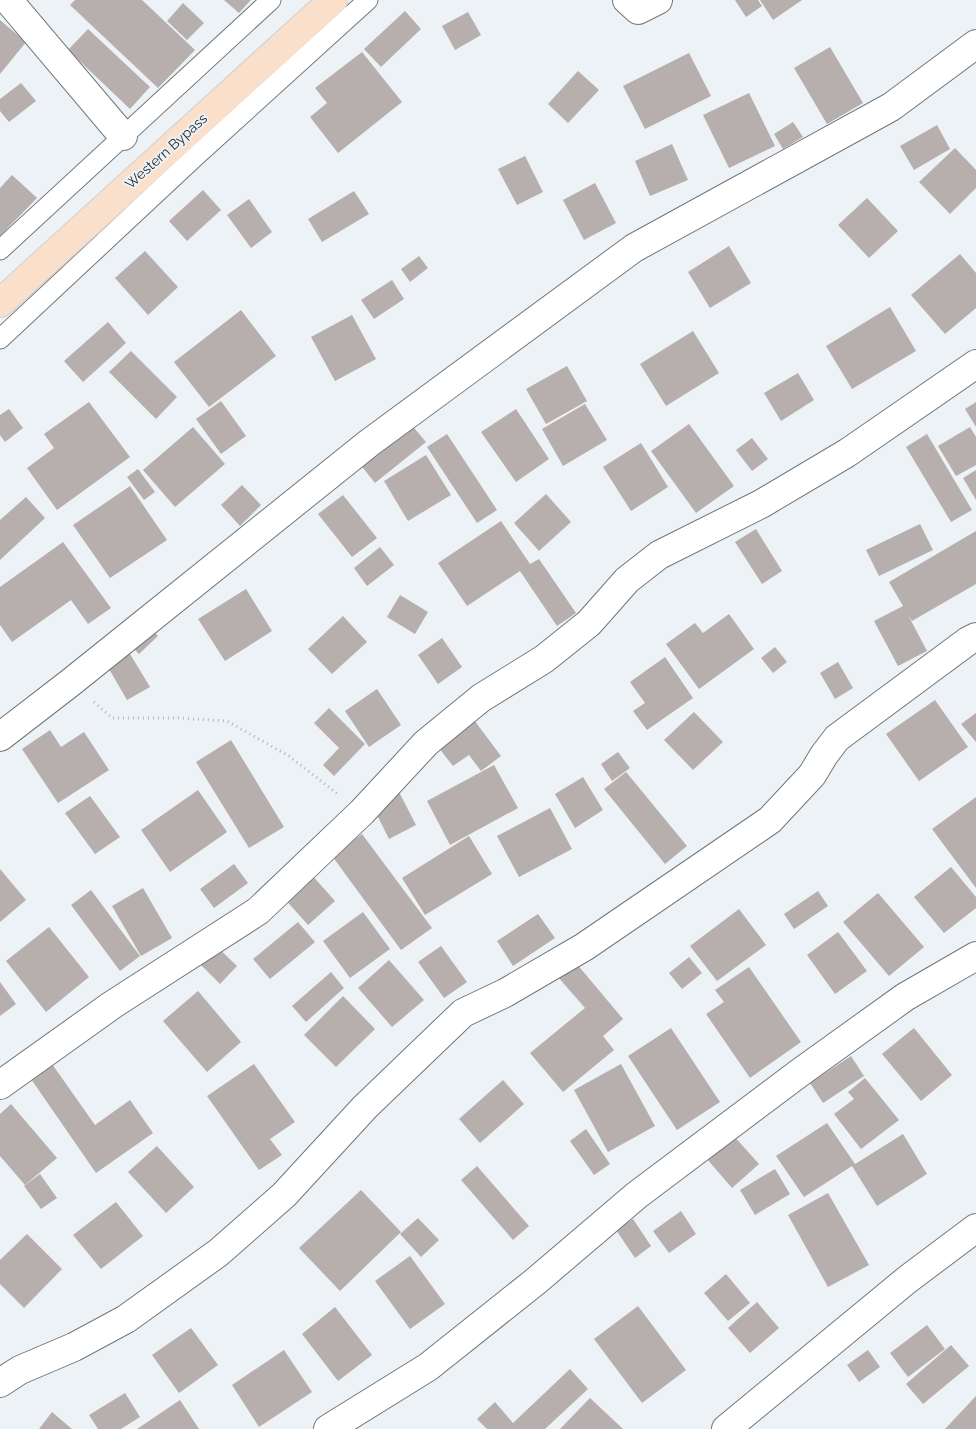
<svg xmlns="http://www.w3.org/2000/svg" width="976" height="1429" font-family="Raleway,sans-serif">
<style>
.building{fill:#b6afad}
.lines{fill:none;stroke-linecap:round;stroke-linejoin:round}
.lane-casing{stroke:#72777b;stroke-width:21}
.street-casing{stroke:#72777b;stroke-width:30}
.primary-casing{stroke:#d0d0d1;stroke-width:30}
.path{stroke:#b1b5b9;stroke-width:3;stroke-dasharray:1 4;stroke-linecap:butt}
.lane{stroke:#fff;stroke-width:19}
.street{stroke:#fff;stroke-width:28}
.primary{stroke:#fadfcb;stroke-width:28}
.labels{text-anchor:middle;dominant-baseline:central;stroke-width:4;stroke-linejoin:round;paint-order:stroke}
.street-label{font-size:14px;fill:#282a2c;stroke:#edf2f7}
</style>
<rect width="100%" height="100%" fill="#edf2f7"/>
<g class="building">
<polygon points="75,0 142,0 195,50 158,88 70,5"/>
<polygon points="224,0 251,0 239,13"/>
<polygon points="735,0 758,0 762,6 746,17"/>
<polygon points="760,0 802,0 773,20"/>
<polygon points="183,3 204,23 187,40 167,21"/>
<polygon points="405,11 421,29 381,67 364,49"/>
<polygon points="468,12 481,35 455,50 442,26"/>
<polygon points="0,20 26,42 0,74"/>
<polygon points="88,29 150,87 130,109 68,50"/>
<polygon points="830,47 863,103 827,124 794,68"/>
<polygon points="362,52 402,102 338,153 310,117 327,103 315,88"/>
<polygon points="689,53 711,96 645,129 623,86"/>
<polygon points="578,71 599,90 568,123 548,104"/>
<polygon points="21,83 36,101 9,122 0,111 0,99"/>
<polygon points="749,93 775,146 729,168 703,115"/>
<polygon points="793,122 803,137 783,149 774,134"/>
<polygon points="937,125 950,149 914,170 900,146"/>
<polygon points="672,144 688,180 650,196 635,161"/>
<polygon points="955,148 976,170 976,188 950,214 919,182"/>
<polygon points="525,156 543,192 517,205 498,169"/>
<polygon points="12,175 37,198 0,236 0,188"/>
<polygon points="595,183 616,223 584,240 563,200"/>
<polygon points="203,190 221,210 187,241 169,221"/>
<polygon points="354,191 369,214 322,242 308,219"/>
<polygon points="867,198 898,231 869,258 838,225"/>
<polygon points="249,199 272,232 251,248 227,215"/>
<polygon points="729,246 751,283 710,308 688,272"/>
<polygon points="145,251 178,287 148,315 115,278"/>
<polygon points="960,254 976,273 976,308 945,334 911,295"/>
<polygon points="419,256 428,268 410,282 401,269"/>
<polygon points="392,280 404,299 374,319 361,300"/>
<polygon points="890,307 916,351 852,389 826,346"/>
<polygon points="241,310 276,356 209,407 174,362"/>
<polygon points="352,315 376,359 335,381 311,337"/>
<polygon points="108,322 126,343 83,382 64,361"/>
<polygon points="693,331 719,373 666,406 640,364"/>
<polygon points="131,351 177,397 156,419 109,372"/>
<polygon points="567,366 587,401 546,424 526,389"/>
<polygon points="798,373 814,400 781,421 764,393"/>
<polygon points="221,401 246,436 221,454 196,419"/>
<polygon points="89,402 130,457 57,510 27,468 54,448 44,434"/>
<polygon points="976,402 976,427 965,409"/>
<polygon points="585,404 607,440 563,466 542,429"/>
<polygon points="9,409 23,428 5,442 0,435 0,415"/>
<polygon points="516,409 549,459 516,482 481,432"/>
<polygon points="409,422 426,442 375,483 359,463"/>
<polygon points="689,424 734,486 696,513 651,451"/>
<polygon points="193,427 225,464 175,507 143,470"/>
<polygon points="970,427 976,437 976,465 956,476 938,446"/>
<polygon points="447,434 497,510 477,523 427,447"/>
<polygon points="927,434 972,510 951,522 906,447"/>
<polygon points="752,438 768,459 752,471 736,450"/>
<polygon points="641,443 668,487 631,511 603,467"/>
<polygon points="426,455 451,495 408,521 384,481"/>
<polygon points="138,469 155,492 144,500 127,477"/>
<polygon points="976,470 976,500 963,478"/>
<polygon points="242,485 261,505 240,526 221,505"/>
<polygon points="130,486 167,540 110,578 73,525"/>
<polygon points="546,494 571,522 539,551 514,523"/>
<polygon points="343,495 377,538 352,557 318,514"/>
<polygon points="26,497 45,518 0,560 0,520"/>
<polygon points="501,521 530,564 539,559 576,613 557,626 520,571 467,606 438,563"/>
<polygon points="920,524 933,550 879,576 866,550"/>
<polygon points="756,529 782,571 762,584 735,542"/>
<polygon points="976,531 976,584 912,621 908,615 927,651 898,666 874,621 903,606 889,582"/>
<polygon points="63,542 111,608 88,624 71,600 12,642 0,625 0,587"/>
<polygon points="380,547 394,565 367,586 354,568"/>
<polygon points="246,589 272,631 225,661 198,619"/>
<polygon points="400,595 428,612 415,634 387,617"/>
<polygon points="729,614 754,649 699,689 666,644 695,623 703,633"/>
<polygon points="343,616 367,642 332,674 308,649"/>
<polygon points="145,622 158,636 139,654 126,640"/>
<polygon points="442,638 462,667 438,684 418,655"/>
<polygon points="775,647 787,662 773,673 761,658"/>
<polygon points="127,649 150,687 127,700 105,662"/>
<polygon points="665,657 693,698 647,730 633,711 645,703 630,682"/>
<polygon points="838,662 853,688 835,699 820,673"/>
<polygon points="377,689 401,725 369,747 345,711"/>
<polygon points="935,700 968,747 919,781 886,734"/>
<polygon points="329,708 365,744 334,776 323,765 339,748 314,723"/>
<polygon points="694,712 723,742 693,770 664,740"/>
<polygon points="976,713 976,742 961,724"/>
<polygon points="474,720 501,756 481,771 469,755 453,766 438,747"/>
<polygon points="50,730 61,747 84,732 109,770 58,803 22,749"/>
<polygon points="231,740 284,827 249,848 196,762"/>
<polygon points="618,752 630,768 612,781 601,764"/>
<polygon points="494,765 518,808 450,845 427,801"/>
<polygon points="626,772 687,846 665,864 604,789"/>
<polygon points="583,777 603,810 575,828 555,794"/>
<polygon points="198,790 227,832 170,872 141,830"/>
<polygon points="399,792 416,825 389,839 372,805"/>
<polygon points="90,796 120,837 95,854 65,813"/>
<polygon points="976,797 976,888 932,829"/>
<polygon points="550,808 572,849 519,877 497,836"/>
<polygon points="362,834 432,928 401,950 332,856"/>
<polygon points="469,836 492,874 425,915 402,878"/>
<polygon points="234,864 248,883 214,908 200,889"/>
<polygon points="951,867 976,897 976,908 944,933 914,897"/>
<polygon points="0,869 26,900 0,922"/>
<polygon points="310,873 335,901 308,925 283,897"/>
<polygon points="143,888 172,938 141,956 112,906"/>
<polygon points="91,890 140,956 120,971 71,905"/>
<polygon points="818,891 828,906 794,929 784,914"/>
<polygon points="878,893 924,947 889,976 843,922"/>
<polygon points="739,909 766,945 717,981 690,946"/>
<polygon points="363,912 390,949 350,978 323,941"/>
<polygon points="538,914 555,938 513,966 497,941"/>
<polygon points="298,922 315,942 270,979 253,959"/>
<polygon points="49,927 89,977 46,1012 6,961"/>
<polygon points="838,932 867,971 835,994 807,955"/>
<polygon points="214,944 237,966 220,984 197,961"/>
<polygon points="441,946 467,982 444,998 418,962"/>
<polygon points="689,957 702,973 682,989 669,973"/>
<polygon points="389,960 424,1000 392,1027 358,988"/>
<polygon points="576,963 623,1019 603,1036 614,1050 563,1092 530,1053 585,1008 558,977"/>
<polygon points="749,967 801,1042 750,1078 706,1014 724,1002 715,990"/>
<polygon points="331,972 344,988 306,1022 292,1006"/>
<polygon points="0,982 16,1004 0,1016"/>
<polygon points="198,991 241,1042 207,1072 163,1021"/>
<polygon points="343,996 375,1029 336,1067 304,1035"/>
<polygon points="671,1028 720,1102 677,1130 628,1056"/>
<polygon points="914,1028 952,1075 921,1101 882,1054"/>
<polygon points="851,1056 864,1076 823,1103 810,1083"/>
<polygon points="52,1064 95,1125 130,1100 153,1133 96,1173 31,1079"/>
<polygon points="254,1064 295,1122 270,1139 282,1155 259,1170 207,1096"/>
<polygon points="621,1064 655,1126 608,1152 574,1090"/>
<polygon points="865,1078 899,1120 861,1149 834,1114 854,1099 848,1092"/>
<polygon points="503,1080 524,1104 480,1143 459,1119"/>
<polygon points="11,1104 57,1158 25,1185 0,1156 0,1114"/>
<polygon points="827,1123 855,1164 903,1134 927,1174 877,1206 852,1166 804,1197 776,1156"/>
<polygon points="586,1129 610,1164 594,1175 570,1141"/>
<polygon points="733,1135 759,1164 732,1188 707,1159"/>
<polygon points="157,1146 194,1187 166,1213 128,1172"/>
<polygon points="477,1166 529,1226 513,1240 461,1180"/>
<polygon points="775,1169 790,1194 755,1215 740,1190"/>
<polygon points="40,1174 57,1198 41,1209 24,1186"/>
<polygon points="361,1190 401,1232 340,1291 299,1248"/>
<polygon points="828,1193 869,1265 828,1287 788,1215"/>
<polygon points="116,1202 143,1236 101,1269 73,1235"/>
<polygon points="681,1211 696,1234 669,1253 653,1231"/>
<polygon points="418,1218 439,1240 421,1257 400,1234"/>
<polygon points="633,1219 651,1246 635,1258 616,1230"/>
<polygon points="27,1234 62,1269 24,1308 0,1284 0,1260"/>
<polygon points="410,1256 445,1304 410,1329 375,1281"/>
<polygon points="726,1274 750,1303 728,1321 704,1293"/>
<polygon points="757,1302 779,1328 750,1353 728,1328"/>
<polygon points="638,1306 686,1370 642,1403 594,1339"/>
<polygon points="335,1307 372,1355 338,1381 302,1334"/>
<polygon points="927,1325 945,1349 908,1377 890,1353"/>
<polygon points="191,1328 218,1365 179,1393 152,1355"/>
<polygon points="951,1345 969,1366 923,1404 906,1384"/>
<polygon points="284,1350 312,1392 259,1427 232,1385"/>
<polygon points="868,1350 880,1367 859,1382 847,1365"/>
<polygon points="570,1369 588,1389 545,1429 487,1429 477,1419 495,1402 513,1423"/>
<polygon points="125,1393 140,1417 121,1429 98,1429 89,1415"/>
<polygon points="976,1396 976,1429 945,1429"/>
<polygon points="590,1398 623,1429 560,1429"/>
<polygon points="180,1400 199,1429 137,1429"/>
<polygon points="52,1412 72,1429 39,1429"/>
</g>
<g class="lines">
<defs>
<g id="lane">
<polyline points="0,250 271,0"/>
<polyline points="0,339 196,156 368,0"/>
</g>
<g id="street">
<polyline points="8,0 123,136"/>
<polyline points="627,0 638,10 658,0"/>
<polyline points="0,737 70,683 369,443 634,248 891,107 976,44"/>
<polyline points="0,1085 112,1005 258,911 362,812 426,743 481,698 544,659 589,623 627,580 659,555 761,504 847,453 976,364"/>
<polyline points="0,1383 20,1370 74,1347 126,1319 218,1253 284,1195 365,1107 463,1013 505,993 584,947 770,820 812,775 824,755 837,738 968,641 976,637"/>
<polyline points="328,1429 428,1367 536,1281 637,1195 802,1071 905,997 976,956"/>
<polyline points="726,1429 908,1279 976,1228"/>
</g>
<polyline id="primary" points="0,303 333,0"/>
</defs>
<use href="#lane" class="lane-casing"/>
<use href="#street" class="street-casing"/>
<use href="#primary" class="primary-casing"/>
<polyline class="path" points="94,702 112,718 178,718 227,721 289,756 339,795"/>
<use href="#lane" class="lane"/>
<use href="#street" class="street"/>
<use href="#primary" class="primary"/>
</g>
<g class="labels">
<g class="street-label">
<text transform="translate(166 151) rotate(-42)">Western Bypass</text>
</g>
</g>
</svg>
